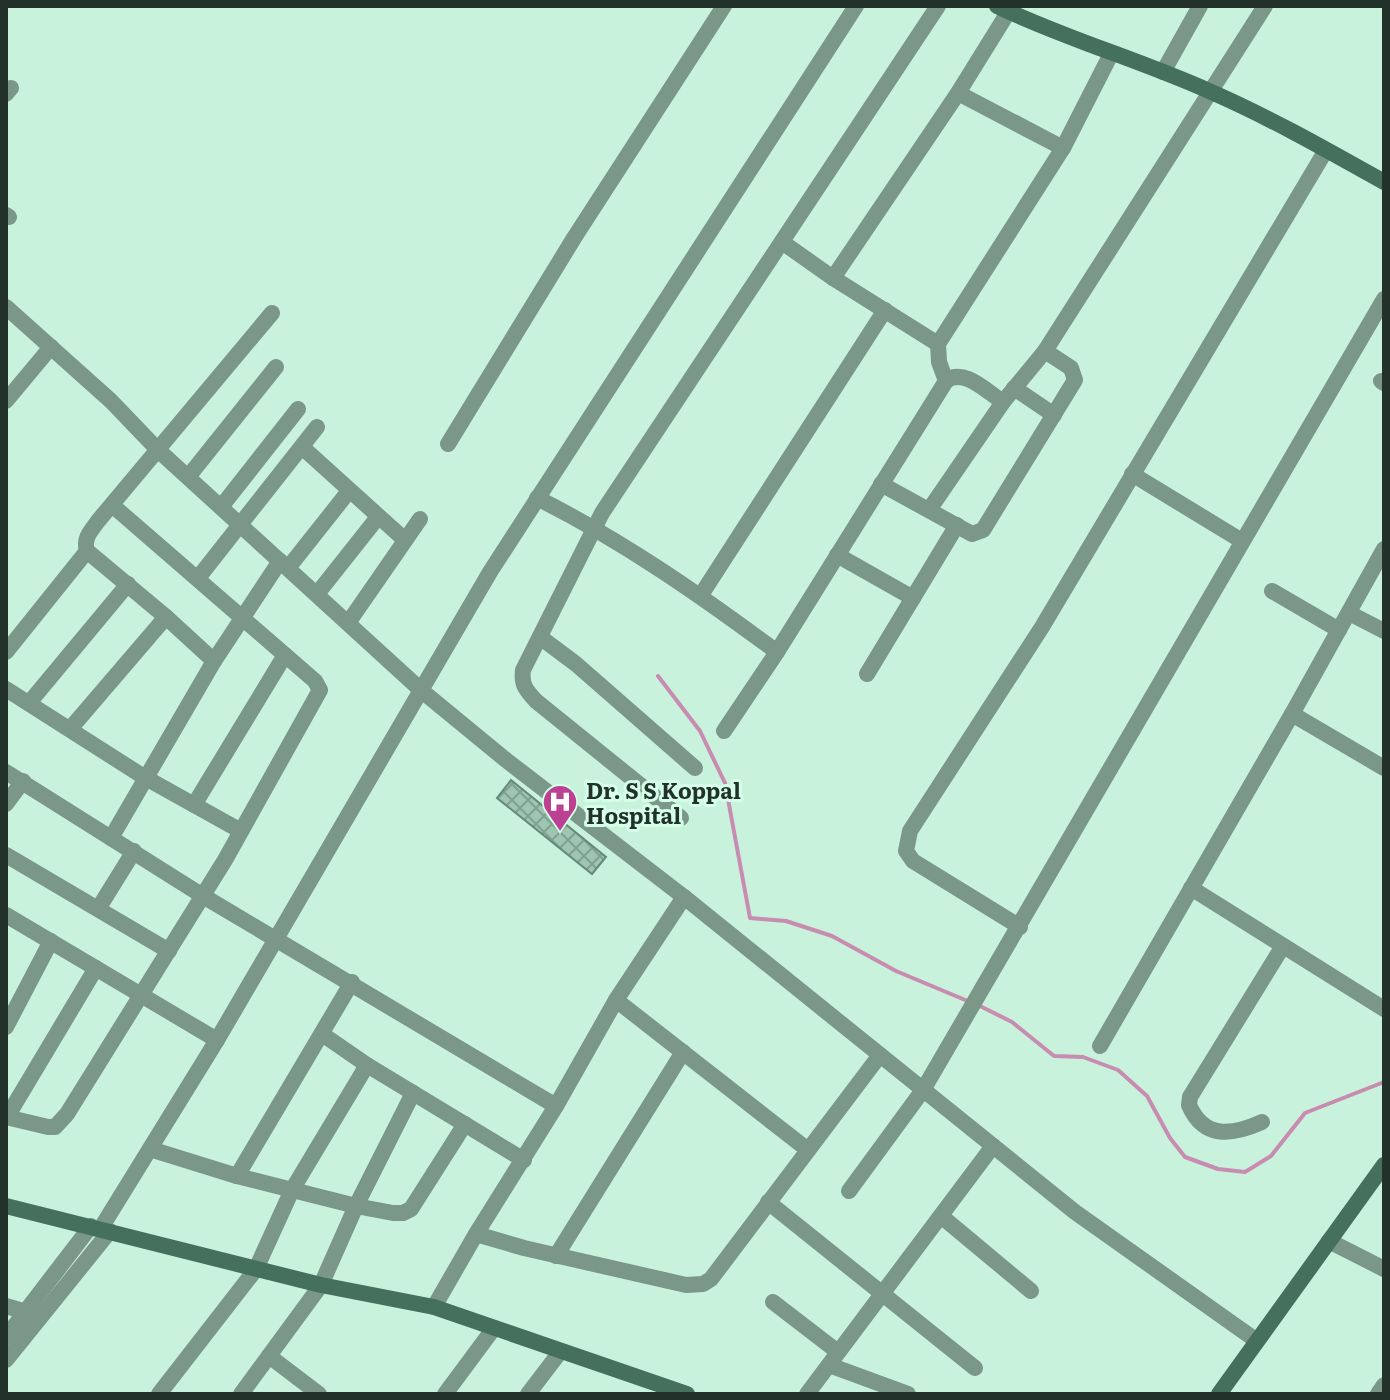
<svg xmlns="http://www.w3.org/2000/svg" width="1390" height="1400" font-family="Literata,serif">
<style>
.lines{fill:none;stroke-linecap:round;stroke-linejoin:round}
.stream{stroke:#c88cb0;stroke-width:4}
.building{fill:url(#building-cross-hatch);stroke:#658a78;stroke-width:2}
.street{stroke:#7a9788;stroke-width:16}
.secondary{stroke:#44705c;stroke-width:16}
.labels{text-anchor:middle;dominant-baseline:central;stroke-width:6;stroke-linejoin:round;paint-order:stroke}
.poi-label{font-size:22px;font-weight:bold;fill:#22322a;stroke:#d6ffea;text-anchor:start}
</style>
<defs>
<pattern id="building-cross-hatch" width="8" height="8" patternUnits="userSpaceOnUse" patternTransform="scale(2)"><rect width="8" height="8" fill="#9ec5b2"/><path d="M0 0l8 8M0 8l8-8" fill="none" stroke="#80a191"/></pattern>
</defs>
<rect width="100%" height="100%" fill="#c9f2dd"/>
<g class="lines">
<g class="stream">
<polyline points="658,676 700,731 725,783 750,918 786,921 832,936 896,971 970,1002"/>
<polyline points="978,1005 1012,1022 1054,1056 1083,1057 1118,1070 1147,1096 1170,1138 1185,1157 1218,1169 1245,1172 1271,1156 1305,1113 1384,1082"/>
</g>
</g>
<polygon class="building" points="511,780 606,857 592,874 497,798"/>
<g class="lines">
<g class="street">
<polyline points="1163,72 1200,6"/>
<polyline points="958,93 1063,148"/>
<polyline points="6,94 11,88"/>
<polyline points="6,215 9,217"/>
<polyline points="782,242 833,278 938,344"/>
<polyline points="833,278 958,93 1012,6"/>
<polyline points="6,307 111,401 158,450 422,691 506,760 684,897 1075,1212 1257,1341"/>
<polyline points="946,381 939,362 938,344 1063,148 1111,54"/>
<polyline points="1381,381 1384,383"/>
<polyline points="1014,388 1054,415"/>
<polyline points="6,401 51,347"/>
<polyline points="448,444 574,238 724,6"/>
<polyline points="302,447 405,540"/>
<polyline points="1132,474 1242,541"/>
<polyline points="188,477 276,367"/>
<polyline points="881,484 972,534 983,530 1075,380 1071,368 1045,351"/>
<path d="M 537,498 C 623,541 700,595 777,652"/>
<polyline points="221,507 298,409"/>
<polyline points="929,510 1003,402 1045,351 1265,6"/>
<polyline points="837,555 913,598"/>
<polyline points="288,568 349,491"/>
<polyline points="198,578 317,427"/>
<polyline points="1272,591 1339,630"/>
<polyline points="317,594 378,517"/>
<polyline points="701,595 885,310"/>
<polyline points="1349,613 1384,631"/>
<polyline points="348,623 420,519"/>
<polyline points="540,637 576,664 695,768"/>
<polyline points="6,652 87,551"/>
<path d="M 214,661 L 166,617 L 87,551 C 83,538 91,531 98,521 L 272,313"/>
<polyline points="867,674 957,525"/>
<polyline points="6,689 144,777 241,831"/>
<polyline points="29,703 128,584"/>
<polyline points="1292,714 1384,768"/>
<polyline points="70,729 166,617"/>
<path d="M 724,731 L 777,652 L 946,381 C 964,367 987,392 1003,402"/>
<polyline points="6,772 203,896 556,1106"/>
<polyline points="6,804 23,781"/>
<polyline points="194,805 285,655"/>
<path d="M 681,818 L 536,701 C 526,690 521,685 523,670 L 602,513 L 938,6"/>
<polyline points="111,838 214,661 280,561"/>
<polyline points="6,855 169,951"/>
<polyline points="1191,888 1384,1009"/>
<polyline points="98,909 134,851"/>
<polyline points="6,915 217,1040"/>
<polyline points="1020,927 913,861 906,851 910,831 1042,627 1326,150"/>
<polyline points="616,1000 808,1150"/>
<polyline points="6,1027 51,941"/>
<polyline points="322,1034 367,1065 524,1160"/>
<polyline points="1100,1046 1292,714 1384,549"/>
<polyline points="6,1117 48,1127 55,1127 67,1114 225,860 320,690 315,681 112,505"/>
<polyline points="7,1117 96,968"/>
<path d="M 1262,1122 C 1233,1135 1204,1140 1189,1105 L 1190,1097 L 1283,946"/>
<polyline points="150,1149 237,1176 356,1206 393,1213 403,1213 411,1209 465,1124"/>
<polyline points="237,1176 352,982"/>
<polyline points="849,1191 923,1090 1384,299"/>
<polyline points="768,1202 975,1368"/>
<polyline points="941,1216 1031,1291"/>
<polyline points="101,1228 217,1040 490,572 856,6"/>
<polyline points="476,1234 524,1248 686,1285 703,1284 711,1279 880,1055"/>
<polyline points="1329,1241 1384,1269"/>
<polyline points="556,1256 683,1052"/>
<polyline points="773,1302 838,1352"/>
<polyline points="6,1306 33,1314"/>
<polyline points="434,1307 476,1234 556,1106 616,1000 684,897"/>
<polyline points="6,1337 91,1226"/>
<polyline points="269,1356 319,1394"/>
<polyline points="6,1360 110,1231"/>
<polyline points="829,1365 908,1394"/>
<polyline points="159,1394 256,1269 292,1190 367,1065"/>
<polyline points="241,1394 321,1285 356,1206 413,1093"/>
<polyline points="445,1394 494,1328"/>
<polyline points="528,1394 560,1352"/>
<polyline points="807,1394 993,1146"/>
<polyline points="1378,1394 1384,1385"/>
</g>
<g class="secondary">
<path d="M 997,6 C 1066,39 1140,60 1209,91 C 1269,117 1327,150 1384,182"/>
<polyline points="6,1206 321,1285 434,1307 687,1394"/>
<polyline points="1219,1394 1384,1165"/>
</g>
</g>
<defs>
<symbol id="hospital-pin" viewBox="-11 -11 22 30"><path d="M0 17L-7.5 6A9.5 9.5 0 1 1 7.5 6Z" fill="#bc4193" stroke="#d6ffea"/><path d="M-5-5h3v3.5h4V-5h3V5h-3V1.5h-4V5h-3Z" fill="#fff"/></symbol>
</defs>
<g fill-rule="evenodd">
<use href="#hospital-pin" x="540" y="782" width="40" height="54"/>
</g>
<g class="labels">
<g class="poi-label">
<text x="586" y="789">Dr. S S Koppal<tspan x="586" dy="25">Hospital</tspan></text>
</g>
</g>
<rect width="1390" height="1400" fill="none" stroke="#22322a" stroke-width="16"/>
</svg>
